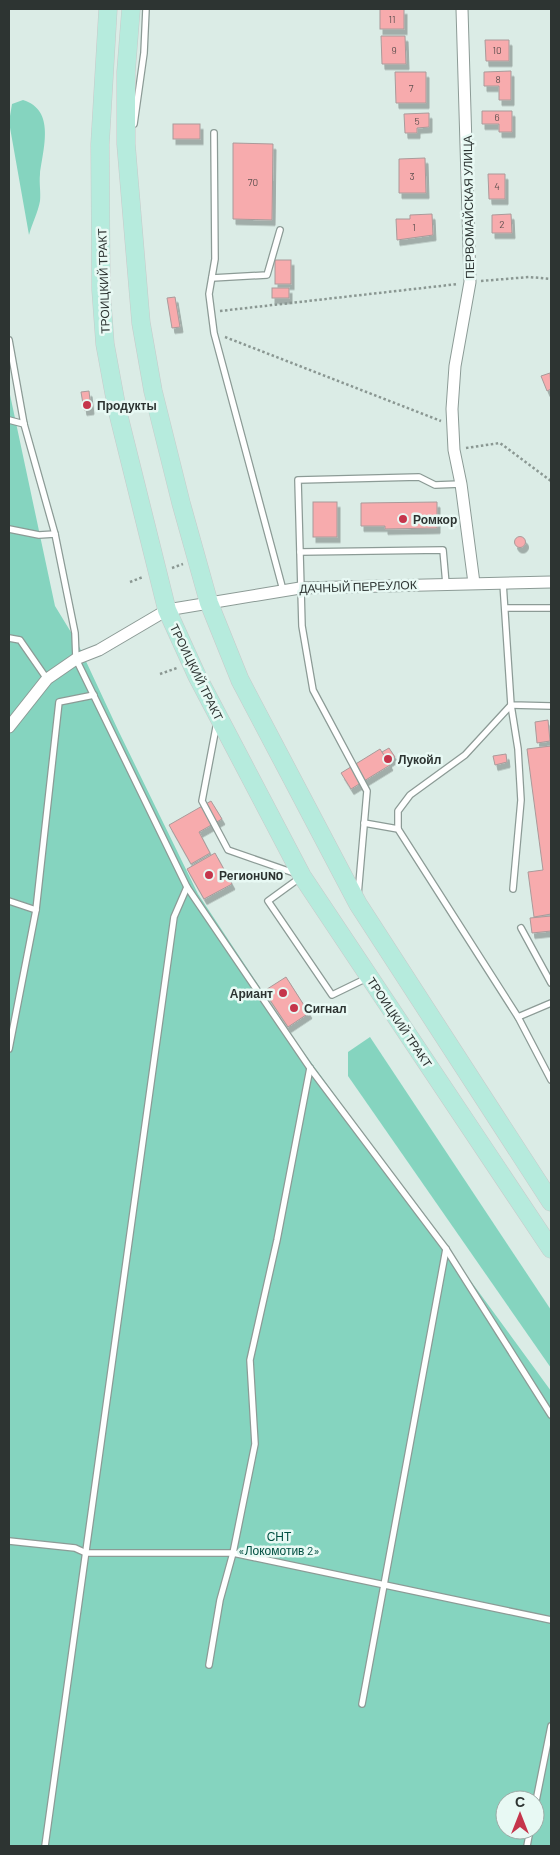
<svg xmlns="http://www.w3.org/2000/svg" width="560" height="1855" font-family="Barlow,sans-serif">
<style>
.green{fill:#85d4bf;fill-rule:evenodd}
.building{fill:#f7abad;stroke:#aa9a9a;filter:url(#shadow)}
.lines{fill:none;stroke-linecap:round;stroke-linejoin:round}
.service-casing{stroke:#8c9b96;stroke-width:8}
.minor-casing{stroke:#8c9b96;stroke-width:13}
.primary-casing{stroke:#c8caca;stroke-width:19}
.path{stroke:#8a9792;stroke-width:2.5;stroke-dasharray:2.5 2.5;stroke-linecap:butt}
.service{stroke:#fff;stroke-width:5.5}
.minor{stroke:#fff;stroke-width:11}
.primary{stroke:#b6ebdd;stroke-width:18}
.poi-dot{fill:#c5354b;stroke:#e8f9f4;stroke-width:2}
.labels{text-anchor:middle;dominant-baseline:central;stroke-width:5;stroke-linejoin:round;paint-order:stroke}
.number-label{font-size:10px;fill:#605251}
.street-label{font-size:12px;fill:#2d3432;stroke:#e8f9f4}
.poi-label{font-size:12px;font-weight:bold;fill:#2d3432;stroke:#e8f9f4;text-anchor:start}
.park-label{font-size:12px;fill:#004e40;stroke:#e8f9f4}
</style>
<defs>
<filter id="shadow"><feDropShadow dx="3" dy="5.5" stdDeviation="0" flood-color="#0004"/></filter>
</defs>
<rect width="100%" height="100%" fill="#dbece6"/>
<g class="green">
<path d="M 23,100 C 56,110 43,149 40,174 C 39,183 41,193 40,201 C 38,212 32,224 29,235 L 9,122 L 12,104 Z"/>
<path d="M 9,390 L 55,606 L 77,642 L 118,730 L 198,894 L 294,1039 L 551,1391 L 551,1846 L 9,1846 ZM 505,1800 L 535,1800 L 535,1830 L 505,1830 Z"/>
<polygon points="370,1037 551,1310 551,1368 348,1076 348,1052"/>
</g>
<g class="building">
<rect x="380" y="9" width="24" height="20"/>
<polygon points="381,36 405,36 406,64 382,64"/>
<polygon points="485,40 509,40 509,61 486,61"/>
<polygon points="511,71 511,100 499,100 499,86 484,86 484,72"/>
<polygon points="395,72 426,72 426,103 396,103"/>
<polygon points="482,111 512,111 512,132 499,132 499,124 482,124"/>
<polygon points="429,113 429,127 417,128 417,133 405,133 404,114"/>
<rect x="173" y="124" width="27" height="15"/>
<polygon points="233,143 273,144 272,220 233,219"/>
<polygon points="425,158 426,193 399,193 399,159"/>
<polygon points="488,174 505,174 505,199 489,199"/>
<polygon points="432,214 433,235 397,240 396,219 410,219 410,215"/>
<polygon points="511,214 512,233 492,233 492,215"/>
<rect x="275" y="260" width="16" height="24"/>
<rect x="272" y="288" width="17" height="10"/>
<polygon points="175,297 180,327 172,328 167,298"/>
<polygon points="550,373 551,389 547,391 541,376"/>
<polygon points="89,391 91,409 84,410 81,392"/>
<rect x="313" y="502" width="24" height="35"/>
<polygon points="437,502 437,528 385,529 385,526 361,526 361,503"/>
<circle cx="520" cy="542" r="5.5"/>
<polygon points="548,720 550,741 537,743 535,722"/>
<polygon points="551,746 551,914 534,917 528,872 543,870 527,749"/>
<polygon points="389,748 395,757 388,762 382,752"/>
<polygon points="380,749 390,765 351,789 341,773"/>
<polygon points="506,754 507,762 495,765 493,756"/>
<polygon points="211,801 222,819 199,832 210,853 191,864 169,825"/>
<polygon points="215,853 232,884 204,899 187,869"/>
<polygon points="551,916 551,931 532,933 530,918"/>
<polygon points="286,977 309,1013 288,1027 264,991"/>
</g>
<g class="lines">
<defs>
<g id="service">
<polyline points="134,124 144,53 146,9"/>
<polyline points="214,133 215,259 209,294 214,333 283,590"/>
<polyline points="212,278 267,275 280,230"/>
<polyline points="9,340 24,424 55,534"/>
<polyline points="9,420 24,424"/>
<polyline points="9,529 39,535 55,534 75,633 76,659 187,887 310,1068 446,1249 551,1415"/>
<polyline points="300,552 443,550 446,584"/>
<polyline points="503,583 511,705 551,706"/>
<polyline points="505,608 551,608"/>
<polyline points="9,638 20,640 47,679"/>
<polyline points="511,705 518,749 521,800 513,889"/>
<polyline points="217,722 202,801 228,850 297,874"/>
<polyline points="364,823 398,829 518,1017 551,1080"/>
<polyline points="398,829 398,811 410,795 465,755 511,705"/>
<polyline points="301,877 268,901 332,995 367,978"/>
<polyline points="358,895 367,791 313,690 302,626 298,480 419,477 435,485 461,484"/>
<polyline points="9,901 36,910"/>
<polyline points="521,928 551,983"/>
<polyline points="518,1017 551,1003"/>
<polyline points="9,1049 36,910 59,702 94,695"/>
<polyline points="9,1541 75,1548 86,1553 233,1553 551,1620"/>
<polyline points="209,1665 220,1600 233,1553 255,1444 250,1360 277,1240 310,1068"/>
<polyline points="362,1704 446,1249"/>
<polyline points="535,1806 551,1726"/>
<polyline points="45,1846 174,917 187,887"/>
<polyline points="527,1846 530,1830"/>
</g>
<g id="minor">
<polyline points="462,9 470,282 455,366 452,409 454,450 461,484 474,583"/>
<polyline points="9,727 47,679 76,659 99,650 167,610 300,588 551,582"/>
</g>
<g id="primary">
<polyline points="108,9 100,144 101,290 105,344 117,409 167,610 197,676 302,876 551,1249"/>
<polyline points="131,9 126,72 126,144 141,323 153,391 181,503 209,603 240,680 358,904 551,1202"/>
</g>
</defs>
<use href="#service" class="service-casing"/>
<use href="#minor" class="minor-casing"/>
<use href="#primary" class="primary-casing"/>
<g class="path">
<polyline points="481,281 529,277 551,279"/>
<polyline points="220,311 458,284"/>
<polyline points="225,337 441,421"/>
<polyline points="466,448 500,443 551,481"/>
<polyline points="172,568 183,564"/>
<polyline points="130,582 143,577"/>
<polyline points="160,674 177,668"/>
</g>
<use href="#service" class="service"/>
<use href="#minor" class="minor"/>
<use href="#primary" class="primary"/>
</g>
<g class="poi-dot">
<circle cx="87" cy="405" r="5"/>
<circle cx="403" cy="519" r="5"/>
<circle cx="388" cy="759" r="5"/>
<circle cx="209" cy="875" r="5"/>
<circle cx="283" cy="993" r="5"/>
<circle cx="294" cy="1008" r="5"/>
</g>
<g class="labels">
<g class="number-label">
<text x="392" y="19">11</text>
<text x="394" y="50">9</text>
<text x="497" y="50">10</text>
<text x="498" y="79">8</text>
<text x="411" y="88">7</text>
<text x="497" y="117">6</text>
<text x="417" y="121">5</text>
<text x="412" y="176">3</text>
<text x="253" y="182">70</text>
<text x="497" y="186">4</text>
<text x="502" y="224">2</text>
<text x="414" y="227">1</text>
</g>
<g class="street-label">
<text transform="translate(468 207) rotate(-91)">ПЕРВОМАЙСКАЯ УЛИЦА</text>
<text transform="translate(103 281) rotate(-92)">ТРОИЦКИЙ ТРАКТ</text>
<text transform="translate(358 586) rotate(-2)">ДАЧНЫЙ ПЕРЕУЛОК</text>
<text transform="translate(197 672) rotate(64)">ТРОИЦКИЙ ТРАКТ</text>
<text transform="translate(400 1022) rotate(56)">ТРОИЦКИЙ ТРАКТ</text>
</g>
<g class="poi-label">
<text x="97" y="405">Продукты</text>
<text x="413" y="519">Ромкор</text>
<text x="398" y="759">Лукойл</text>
<text x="219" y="875">РегионUNO</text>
<text x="273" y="993" text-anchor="end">Ариант</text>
<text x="304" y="1008">Сигнал</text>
</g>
<g class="park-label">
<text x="279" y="1536">СНТ<tspan x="279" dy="14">«Локомотив 2»</tspan></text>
</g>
</g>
<rect width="560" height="1855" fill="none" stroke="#2d3432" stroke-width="20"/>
<g transform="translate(520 1815)"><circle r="24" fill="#e8f9f4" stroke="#9daaa6"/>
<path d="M0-4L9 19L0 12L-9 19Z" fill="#c5354b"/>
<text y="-8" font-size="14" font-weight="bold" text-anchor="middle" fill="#2d3432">С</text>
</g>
</svg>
